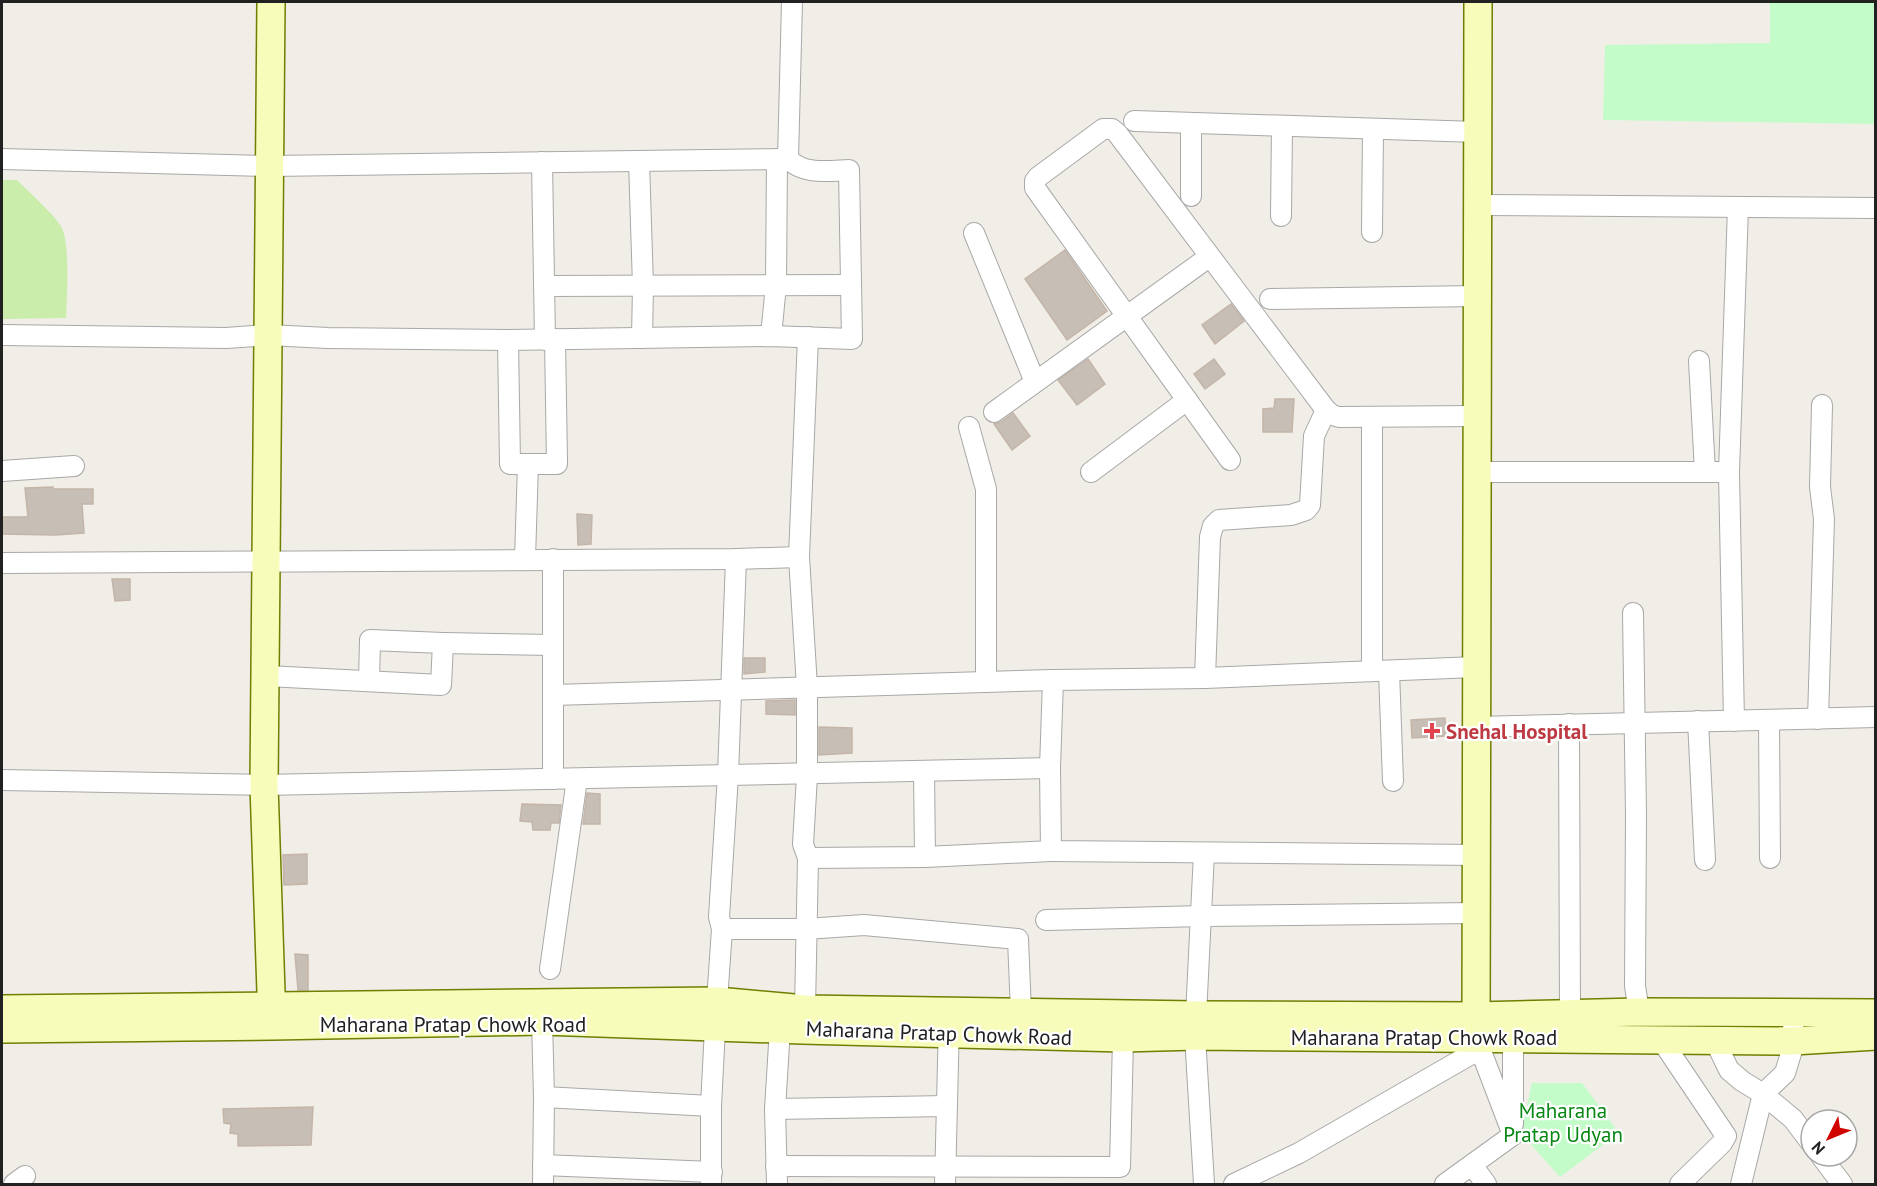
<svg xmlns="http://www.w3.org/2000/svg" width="1877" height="1186" font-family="'PT Sans',sans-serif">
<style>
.grass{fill:#caedab}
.park{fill:#c3fcc9}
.building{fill:#c7beb6;stroke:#c4b5a8;stroke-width:1.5}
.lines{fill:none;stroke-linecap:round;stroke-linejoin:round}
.street-casing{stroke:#a8a8a8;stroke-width:22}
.secondary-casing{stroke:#6f7f00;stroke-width:30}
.street{stroke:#fff;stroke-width:20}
.secondary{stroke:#f8fcba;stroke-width:27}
.health-dot{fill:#e0444e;stroke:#fff;stroke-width:2}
.labels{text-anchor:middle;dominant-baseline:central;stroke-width:4.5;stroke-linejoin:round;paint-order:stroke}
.health-label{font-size:21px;font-weight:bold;fill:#be3a42;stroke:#fff;text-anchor:start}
.street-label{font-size:21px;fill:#212121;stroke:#fff}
.park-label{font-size:21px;fill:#078714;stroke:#fff}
</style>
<rect width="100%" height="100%" fill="#f1eee7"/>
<path class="grass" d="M 2,180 L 17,180 C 28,191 56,216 62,228 C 70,245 67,298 66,318 L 2,319 Z"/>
<g class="park">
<polygon points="1770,2 1875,2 1875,124 1603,120 1605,45 1770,43"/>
<polygon points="1532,1083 1582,1083 1619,1133 1560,1177 1521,1133"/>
</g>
<g class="building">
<polygon points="1065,250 1107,311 1067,340 1025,279"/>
<polygon points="1231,304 1244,321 1215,344 1202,325"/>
<polygon points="1088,359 1105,384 1077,405 1058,380"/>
<polygon points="1214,359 1225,374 1205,389 1194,374"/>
<polygon points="1275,399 1294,399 1292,432 1263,432 1263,409 1274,408"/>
<polygon points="1013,413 1030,436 1012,450 994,424 1001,422"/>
<polygon points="53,487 53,489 93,489 93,504 82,504 84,533 55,535 2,534 2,517 28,517 25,488"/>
<polygon points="577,514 592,515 591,544 578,545"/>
<polygon points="112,579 130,579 130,600 115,601"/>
<polygon points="744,658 765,658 765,672 744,674"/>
<polygon points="795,700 795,715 766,714 766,701"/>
<polygon points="1445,718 1446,736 1412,738 1411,720"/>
<polygon points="819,727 852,728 852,753 819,755"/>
<polygon points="587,793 600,794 600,824 583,824"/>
<polygon points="522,804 561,805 559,823 551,823 550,830 533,830 532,822 520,821"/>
<polygon points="307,854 307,884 284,885 283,855"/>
<polygon points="295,954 308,955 308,990 298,990"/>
<polygon points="313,1107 311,1145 238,1146 238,1134 230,1133 231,1124 224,1123 223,1109"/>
</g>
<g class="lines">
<defs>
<g id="street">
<polyline points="1134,121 1477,132"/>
<polyline points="2,159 270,166 788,159 792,2"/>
<polyline points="639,161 643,286 642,338"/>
<polyline points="542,162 545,340"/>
<polyline points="1191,196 1191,123"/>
<polyline points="1478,205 1876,208"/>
<polyline points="1281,216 1282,126"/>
<polyline points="1372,232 1373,129"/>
<polyline points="974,233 1035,382"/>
<polyline points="544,286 851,285"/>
<polyline points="1270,299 1477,296"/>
<path d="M 2,335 L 226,338 L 268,335 L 328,338 L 508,340 L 771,336 L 852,339 L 849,170 C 827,171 804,175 788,159"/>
<polyline points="771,336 776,285 777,159"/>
<polyline points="508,340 510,464 528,464 525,559"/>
<polyline points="1699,361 1705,472"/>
<polyline points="994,412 1209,257"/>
<polyline points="1372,417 1372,671"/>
<polyline points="969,427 986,489 986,682"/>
<polyline points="1230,460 1035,188 1035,181 1038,177 1103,129 1112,129 1117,133 1326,410 1332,415 1339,417 1477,416"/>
<polyline points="528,464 557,464 555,339"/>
<polyline points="2,471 74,466"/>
<polyline points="1091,472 1187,400"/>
<polyline points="1477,472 1729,472 1734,721"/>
<polyline points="1729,472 1738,207"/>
<polyline points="2,563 736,559 799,557"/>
<polyline points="1633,613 1636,814 1635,986 1639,1012"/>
<polyline points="1389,671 1393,781"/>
<polyline points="267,676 441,685 443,643 553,645"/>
<polyline points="1205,678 1210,537 1213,526 1219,520 1291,515 1306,510 1310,505 1314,436 1326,410"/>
<polyline points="369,681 370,640 443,643"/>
<polyline points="553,695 1053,680"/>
<polyline points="1818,719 1824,519 1820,487 1822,405"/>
<polyline points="1769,720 1770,858"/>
<polyline points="1698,721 1705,860"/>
<polyline points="1569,724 1570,1014"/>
<polyline points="1476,727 1876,717"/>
<polyline points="924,771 925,857"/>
<polyline points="553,779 553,559"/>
<polyline points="2,780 264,785 1050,768"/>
<polyline points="1204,853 1195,1036 1204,1184"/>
<polyline points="1476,855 1051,851 1050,768 1053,680 1205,678 1476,667"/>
<polyline points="808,858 925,857 1051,851"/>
<polyline points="1046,920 1203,916 1476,913"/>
<polyline points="722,929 806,929 864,925 1018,939 1021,1012"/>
<polyline points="550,969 577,779"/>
<polyline points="717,1001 722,929 719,917 728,775 736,559"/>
<polyline points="805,1009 808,858 803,844 807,776 807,687 799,557 808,337"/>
<polyline points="542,1021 544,1097 543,1184"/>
<polyline points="1476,1038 1513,1135"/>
<polyline points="1513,1039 1513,1124"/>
<polyline points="1662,1041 1726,1136 1722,1143 1680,1184"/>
<polyline points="1715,1041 1729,1070 1742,1081 1763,1094 1793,1119 1811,1143"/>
<polyline points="544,1097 711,1106"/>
<polyline points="775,1109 947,1106"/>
<polyline points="1821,1156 1842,1184"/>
<polyline points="543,1165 712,1172"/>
<polyline points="1472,1165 1486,1184"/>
<polyline points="776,1166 1120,1167 1123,1038"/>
<polyline points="14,1184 25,1176"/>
<polyline points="711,1184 711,1106 715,1028"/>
<polyline points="777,1184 775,1109 780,1028"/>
<polyline points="945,1184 949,1022"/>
<polyline points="1234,1184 1299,1153 1480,1049"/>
<polyline points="1445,1184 1513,1135"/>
<polyline points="1741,1184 1763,1094 1785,1073 1792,1050 1794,1012"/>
</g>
<g id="secondary">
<polyline points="271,2 264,785 272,1022"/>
<polyline points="2,1009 717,1001 805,1009 1196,1015 1476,1016 1639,1012 1876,1013"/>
<polyline points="2,1029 272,1026 542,1021 802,1030 1123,1038 1195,1036 1793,1041 1876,1036"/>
<polyline points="1476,1033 1478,2"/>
</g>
</defs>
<use href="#street" class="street-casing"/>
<use href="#secondary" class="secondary-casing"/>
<use href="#street" class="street"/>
<use href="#secondary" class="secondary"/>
</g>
<path class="health-dot" d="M1429 722h6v6h6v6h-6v6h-6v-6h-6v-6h6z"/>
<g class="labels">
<g class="health-label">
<text x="1446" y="731">Snehal Hospital</text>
</g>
<g class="street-label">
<text x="453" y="1024">Maharana Pratap Chowk Road</text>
<text transform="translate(939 1033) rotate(2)">Maharana Pratap Chowk Road</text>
<text x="1424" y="1037">Maharana Pratap Chowk Road</text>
</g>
<g class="park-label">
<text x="1563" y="1110">Maharana<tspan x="1563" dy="24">Pratap Udyan</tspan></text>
</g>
</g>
<rect width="1877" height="1186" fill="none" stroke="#212121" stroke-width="6"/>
<g transform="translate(1829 1138) rotate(227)"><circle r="28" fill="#ffffff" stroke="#a6a6a6" stroke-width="1.5"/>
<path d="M0-4.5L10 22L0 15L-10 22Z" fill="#d10500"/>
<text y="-9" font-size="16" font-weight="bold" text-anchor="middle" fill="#212121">N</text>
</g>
</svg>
